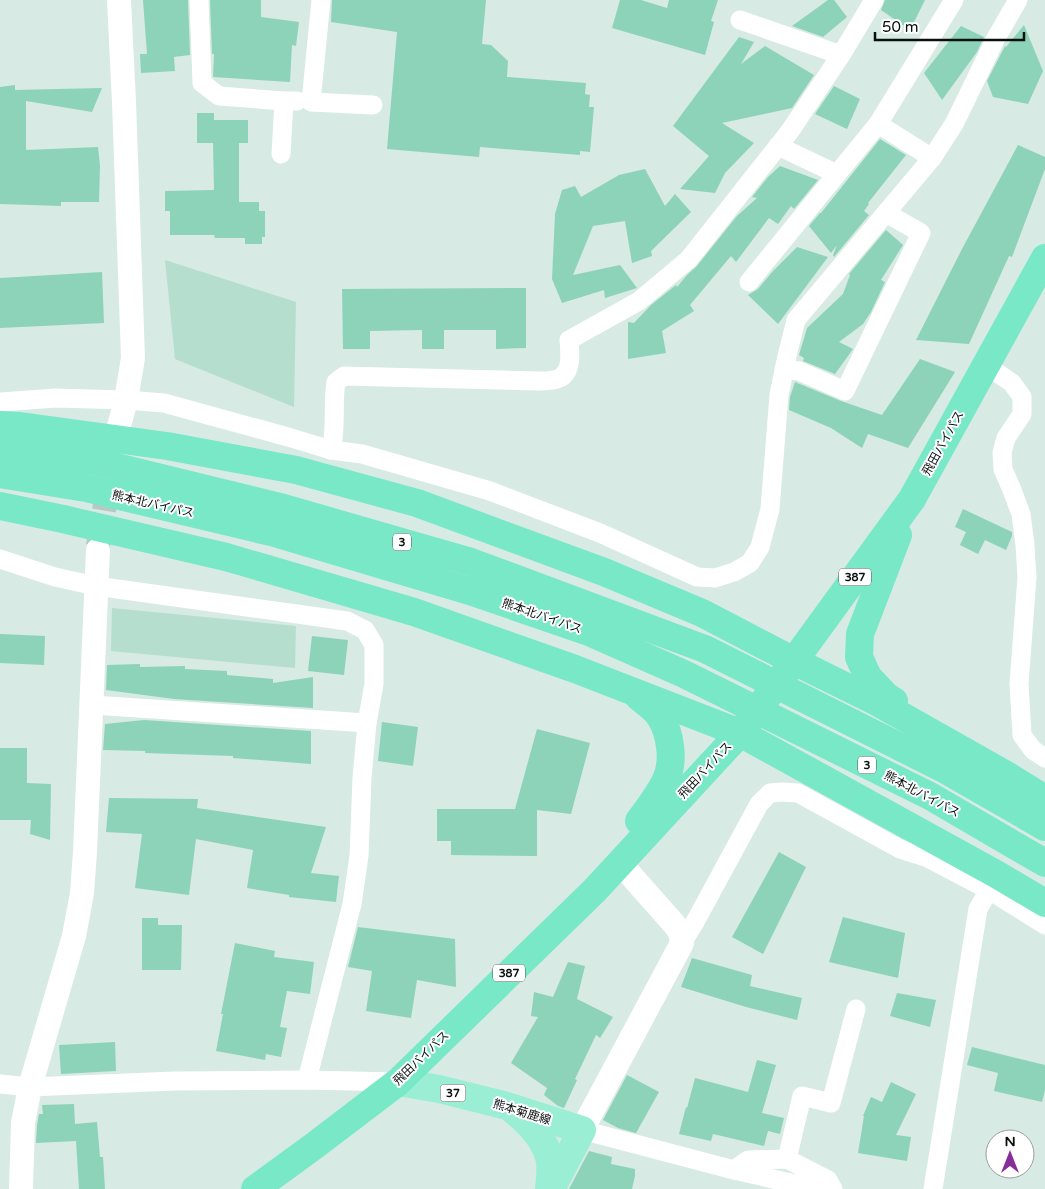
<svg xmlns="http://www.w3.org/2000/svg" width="1045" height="1189" font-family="'Varela Round','Noto Sans JP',sans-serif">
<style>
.green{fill:#b5dece}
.building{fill:#8dd3ba}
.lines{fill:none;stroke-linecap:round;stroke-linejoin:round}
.tertiary-tunnel{stroke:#b8c9c3;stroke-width:24;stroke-dasharray:24 12;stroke-linecap:butt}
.minor{stroke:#fff;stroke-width:19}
.tertiary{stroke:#fff;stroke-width:24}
.primary{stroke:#9aeed4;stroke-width:28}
.trunk{stroke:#78e8c6;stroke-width:28}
.labels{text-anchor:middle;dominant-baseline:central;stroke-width:4;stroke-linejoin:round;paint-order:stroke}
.shield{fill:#fff;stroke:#535756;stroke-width:1}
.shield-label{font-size:11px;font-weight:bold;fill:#090f0d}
.street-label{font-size:12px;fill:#090f0d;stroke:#fff}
</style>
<rect width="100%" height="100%" fill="#d7eae3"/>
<g class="green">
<polygon points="165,260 296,302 294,407 175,359"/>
<polygon points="112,608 296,626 295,668 111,651"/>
</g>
<g class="building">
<polygon points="143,0 188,0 190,55 174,57 175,71 141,73 140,54 147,54"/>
<polygon points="210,0 261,0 261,17 299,22 296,46 292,45 290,82 213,77 214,54 212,54"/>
<polygon points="332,0 486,0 482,44 491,45 508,61 507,77 586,83 585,94 590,95 589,107 594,107 590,152 580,151 580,155 480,147 479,157 387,149 397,32 331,22"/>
<polygon points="620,0 641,0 667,8 669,0 718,0 711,21 714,22 705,55 612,28"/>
<polygon points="828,0 834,0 847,17 823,37 792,26"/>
<polygon points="885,0 925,0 910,30 881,10"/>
<polygon points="1024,25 1043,71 1028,104 993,97 987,81 1005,46 1006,47"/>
<polygon points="961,26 984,37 977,52 942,100 924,73"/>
<polygon points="739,37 754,42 741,64 765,46 814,75 792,108 722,123 754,143 725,173 715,193 680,189 709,156 673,126"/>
<polygon points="15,85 15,90 102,88 92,112 26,101 26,150 98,147 100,166 99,202 61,202 61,206 0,204 0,87"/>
<polygon points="834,86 860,99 847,129 815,114"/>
<polygon points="197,113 214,113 214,120 248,120 248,143 239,143 239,202 259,202 259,211 265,211 265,237 262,237 262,244 245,244 245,238 215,238 214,235 170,235 170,211 165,211 165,191 214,190 213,143 197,143"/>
<polygon points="880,139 906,155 868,203 869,204 864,211 869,215 834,257 833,255 837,245 831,253 809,226 820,213 821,213"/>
<polygon points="1018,145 1045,157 1045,169 1012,257 1009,256 969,344 916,340 962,249"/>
<polygon points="780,166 818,180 794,209 791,206 778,224 769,218 736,262 731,256 690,305 694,311 662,331 666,353 628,359 628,322 634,323 651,305 676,285 677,287 687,275 696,267 737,216 757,198 752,197 768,177"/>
<polygon points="645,169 665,206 675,194 691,212 651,251 652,256 632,263 625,221 593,226 573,275 620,265 637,288 605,298 604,290 562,303 552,279 555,214 562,190 575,186 581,197 619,175"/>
<polygon points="886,230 903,245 881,280 885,282 871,312 863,324 839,342 853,349 835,374 803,361 804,358 799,355 807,328 843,294 850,275 849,274"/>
<polygon points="797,247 828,257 778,324 748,295 758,289 773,271"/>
<polygon points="102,272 104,323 0,328 0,278"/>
<polygon points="526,288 526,348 496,349 496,330 444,330 444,349 422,349 422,330 370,331 370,349 343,349 342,289"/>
<polygon points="920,359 955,372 908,448 868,434 862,448 831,428 789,410 790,397 795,382 841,401 882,415"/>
<polygon points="963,509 1012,532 1012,536 1006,550 985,540 978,554 960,545 966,532 955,527"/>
<polygon points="0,634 45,636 44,665 0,663"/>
<polygon points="312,636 348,640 344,675 308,671"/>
<polygon points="140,664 140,667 185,666 185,669 227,671 227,675 273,679 273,683 313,677 313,708 174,699 106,690 107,665"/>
<polygon points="144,720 311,731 311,764 233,758 233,756 145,753 145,751 103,750 105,724"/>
<polygon points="382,722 418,727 413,766 378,761"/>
<polygon points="537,729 590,743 571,814 537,810 537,856 451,855 451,841 437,841 437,809 515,809"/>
<polygon points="0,748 27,748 27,783 51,784 50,840 30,834 31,820 0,820"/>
<polygon points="109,798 198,799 197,808 326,827 311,873 339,876 336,902 289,897 289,895 247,888 253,850 196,839 189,895 135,888 142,834 106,832"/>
<polygon points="779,852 806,867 763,954 732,937"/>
<polygon points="843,917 905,933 898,978 829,962"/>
<polygon points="142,918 158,918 158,925 182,925 181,970 142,970"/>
<polygon points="358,927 455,939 456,987 417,980 411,1018 366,1011 372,971 348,967"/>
<polygon points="235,943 275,951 274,957 314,962 310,994 287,991 280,1027 287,1028 281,1057 266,1054 265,1060 216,1051 223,1014 221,1014"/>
<polygon points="692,958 752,975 750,986 802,998 797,1020 746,1007 681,987"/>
<polygon points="568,962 585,966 577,999 613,1017 600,1038 596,1035 575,1079 577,1080 564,1108 558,1106 544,1095 547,1088 511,1063 538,1017 531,1016 534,992 553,997"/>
<polygon points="897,993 936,1000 930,1027 890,1016"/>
<polygon points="115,1042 116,1071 61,1074 59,1045"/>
<polygon points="972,1047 996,1053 1045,1065 1045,1090 1042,1102 994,1091 998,1073 967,1065"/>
<polygon points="757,1060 776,1065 762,1113 784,1118 780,1134 768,1131 764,1146 713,1134 711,1141 679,1134 686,1107 687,1108 695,1078 748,1092"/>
<polygon points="627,1075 659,1092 636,1133 618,1128 603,1120"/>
<polygon points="891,1082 916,1094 896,1135 911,1137 907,1161 858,1153 864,1116 863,1116 871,1097 882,1102"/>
<polygon points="74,1104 75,1124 97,1122 100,1157 103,1157 105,1189 79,1189 76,1141 36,1143 37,1125 39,1114 43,1114 42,1105"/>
<polygon points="589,1151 612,1157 611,1164 635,1169 635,1176 632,1189 569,1189"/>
</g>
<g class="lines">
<polyline class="tertiary-tunnel" points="98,546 110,475"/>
<g class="minor">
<polyline points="199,0 202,83 219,96 284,101"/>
<polyline points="321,0 311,102 373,105"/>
<polyline points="740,20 841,55"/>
<polyline points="878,124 932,158"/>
<polyline points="281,154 284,101 297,101"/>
<polyline points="837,174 878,124 954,0"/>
<polyline points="749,282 837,174 778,146"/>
<polyline points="986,365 1012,383 1022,397 1022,414 1006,438 1002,453 1003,469 1012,490 1021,514 1025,545 1027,577 1019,684 1022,735 1033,750 1045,758"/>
<polyline points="784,369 799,371 845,391 921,233 886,213"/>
<polyline points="0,402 56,398 126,400 164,403 288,437 331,450 362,454 490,491 600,533 697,577 715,578 734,572 750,563 760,547 770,509 779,395 787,356 796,320 932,158 954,124 996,38 1018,0"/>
<path d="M 331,450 C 337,428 332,405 336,382 L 344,376 L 538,381 C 543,381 552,381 557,379 C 573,374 570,353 569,340 L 639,301 L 689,259 L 790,131 L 841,55 L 874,0"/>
<polyline points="0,559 55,577 96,586 347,621 365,630 374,645 374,684 367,723 362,778 359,856 352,904 307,1080"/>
<polyline points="92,705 367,723"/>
<polyline points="682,943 695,922 759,804 770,793 782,792 798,793 900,849 928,858 989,890 1045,925"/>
<polyline points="0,1084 30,1087 174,1081 307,1080 398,1082"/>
<polyline points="582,1130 734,1170 817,1189"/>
<polyline points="787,1159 802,1096 831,1103 856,1009"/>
<polyline points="734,1170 748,1160 787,1159 828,1180 833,1189"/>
<polyline points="933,1189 978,909 989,890"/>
</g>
<g class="tertiary">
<polyline points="119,426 126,400 133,358 124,102 119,0"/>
<polyline points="582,1130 682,943 680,932 674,924 620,863"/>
<polyline points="21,1189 23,1123 30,1087 74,936 82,893 85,852 98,550"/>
</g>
<g class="primary">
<polyline points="398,1082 439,1089 507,1106 582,1130 551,1189"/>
<path d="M 513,1110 C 528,1122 544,1138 549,1157 C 552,1168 550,1178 549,1189"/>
</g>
<g class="trunk">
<polyline points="0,425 20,426 167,446 296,470 417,503 604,572 702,613 794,661 877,702 1008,776 1045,799"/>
<polyline points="0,448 92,461 280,507 471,562 705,649 946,770 1045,827"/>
<polyline points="0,474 86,488 275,533 470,591 589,632 684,674 930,796 1045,863"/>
<polyline points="0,506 63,519 226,557 414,612 575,669 740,733 996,874 1045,903"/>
<path d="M 639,697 C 645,702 654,708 659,715 C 671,733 675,763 665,782 C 658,796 648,809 639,821"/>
<polyline points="894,701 886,696 868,677 859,657 860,634 898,535"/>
<polyline points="255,1189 314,1146 398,1082 595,890 740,733 794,661 912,499 1045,258"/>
</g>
</g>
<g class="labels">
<g class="shield">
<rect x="393" y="533.5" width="18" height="17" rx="4"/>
<rect x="839" y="568.5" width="32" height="17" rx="4"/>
<rect x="858" y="756.5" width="18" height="17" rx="4"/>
<rect x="493" y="964.5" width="32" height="17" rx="4"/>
<rect x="440.5" y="1084.5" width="25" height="17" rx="4"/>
</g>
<g class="shield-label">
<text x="402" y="542">3</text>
<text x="855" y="577">387</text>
<text x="867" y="765">3</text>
<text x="509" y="973">387</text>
<text x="453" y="1093">37</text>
</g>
<g class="street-label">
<text transform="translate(943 443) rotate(-61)">飛田バイパス</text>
<text transform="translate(153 504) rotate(13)">熊本北バイパス</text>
<text transform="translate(542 616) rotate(19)">熊本北バイパス</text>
<text transform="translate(705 770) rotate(-47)">飛田バイパス</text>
<text transform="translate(922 794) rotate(28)">熊本北バイパス</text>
<text transform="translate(421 1058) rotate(-44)">飛田バイパス</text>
<text transform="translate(522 1112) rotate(17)">熊本菊鹿線</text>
</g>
</g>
<g transform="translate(1010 1154)"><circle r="24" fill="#ffffff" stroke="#9d9f9e"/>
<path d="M0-4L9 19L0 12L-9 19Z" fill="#862d9a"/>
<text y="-8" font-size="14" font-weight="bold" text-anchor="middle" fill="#090f0d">N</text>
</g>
<path d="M875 32v8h149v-8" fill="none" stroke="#090f0d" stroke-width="2.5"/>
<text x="882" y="32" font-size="15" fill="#090f0d" stroke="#ffffff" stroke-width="4" paint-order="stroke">50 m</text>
</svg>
